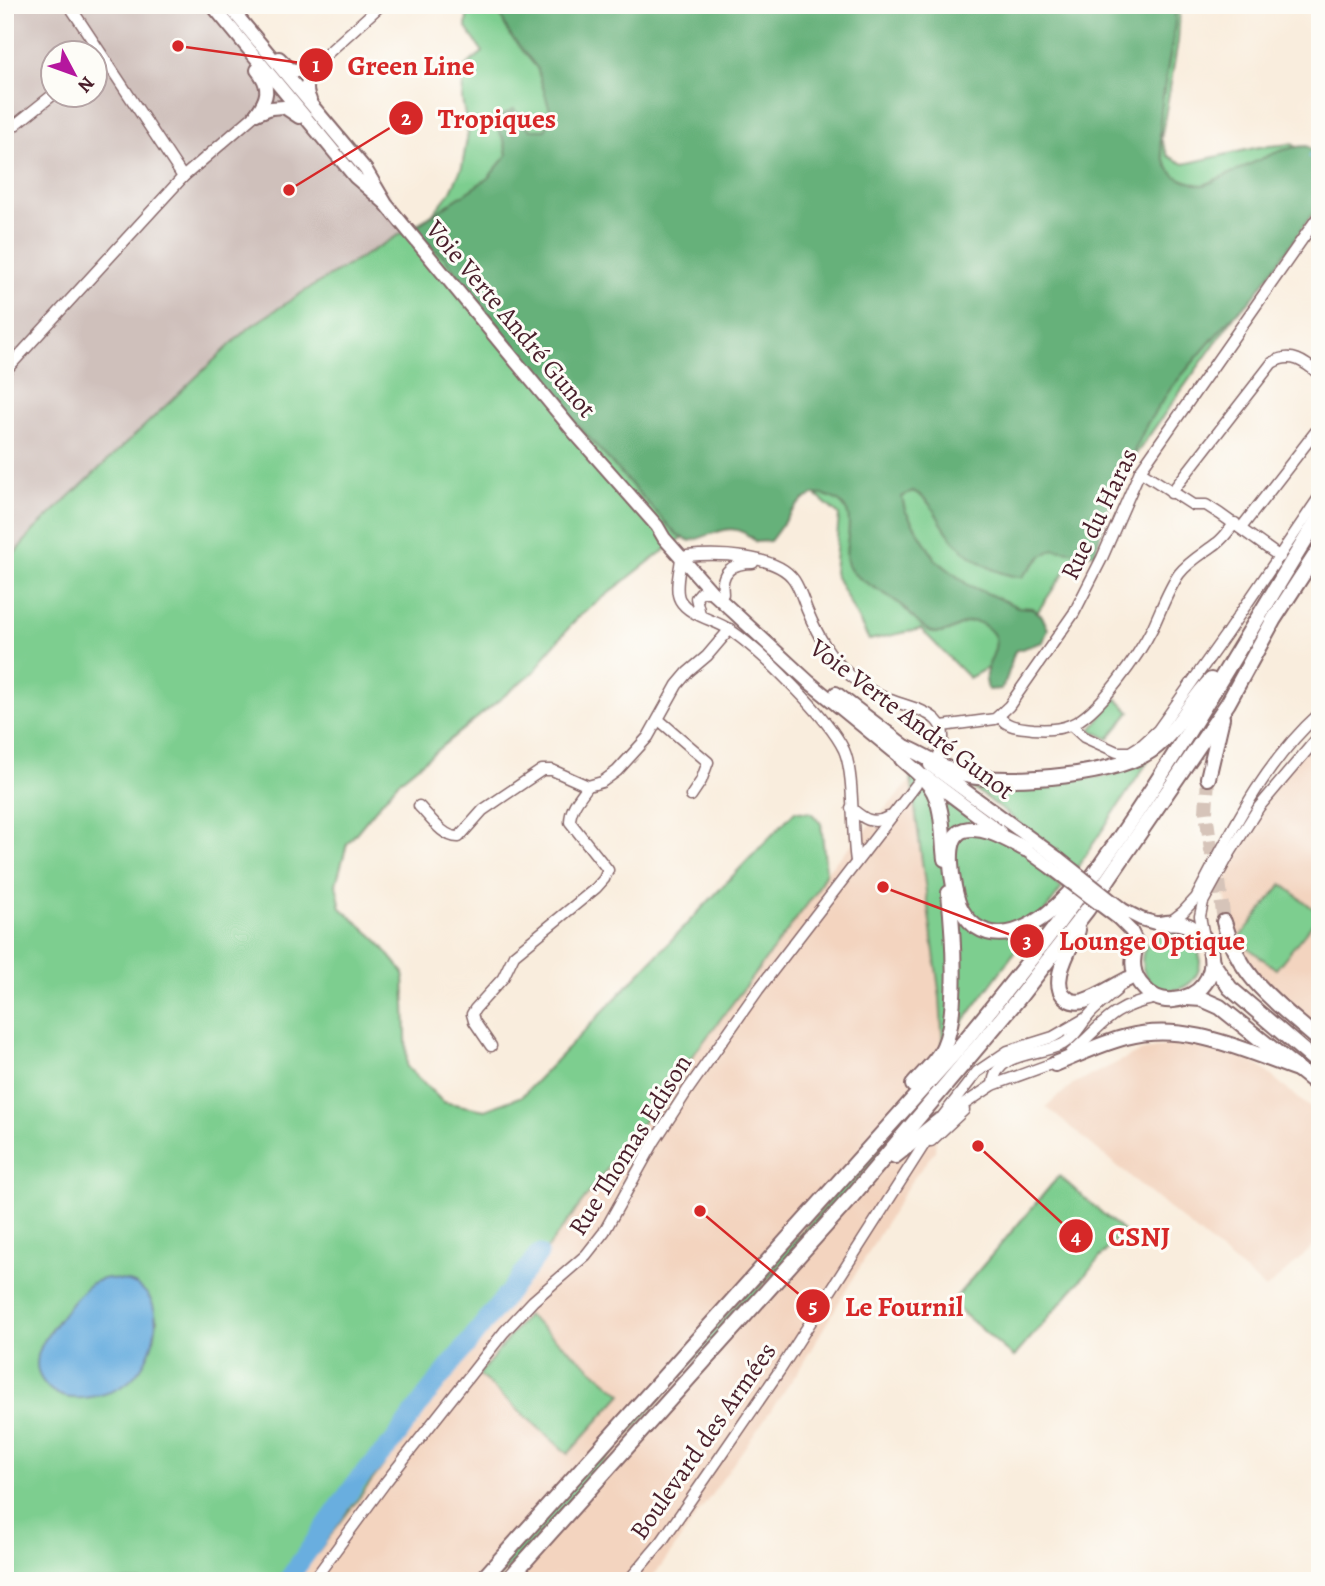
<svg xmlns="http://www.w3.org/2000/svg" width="1325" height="1586" font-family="Alegreya,serif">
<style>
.built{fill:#f3d4bf}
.industrial{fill:#cfc0bb;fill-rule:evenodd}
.green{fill:#7dce8f;stroke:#64765d;stroke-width:2;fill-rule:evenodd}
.forest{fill:#66b17a;stroke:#586852;stroke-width:2}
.water{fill:#69aedf;stroke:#5a6685;stroke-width:2}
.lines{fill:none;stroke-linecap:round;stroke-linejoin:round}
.stream{stroke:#69aedf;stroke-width:3.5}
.river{stroke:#69aedf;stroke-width:19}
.highway-tunnel{stroke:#d6c4b9;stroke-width:14;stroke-dasharray:14 7;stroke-linecap:butt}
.minor-casing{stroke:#876769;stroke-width:13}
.major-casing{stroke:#876769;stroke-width:16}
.highway-casing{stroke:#876769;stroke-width:18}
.minor{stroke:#fff;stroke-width:10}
.major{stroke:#fff;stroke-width:12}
.highway{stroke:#fff;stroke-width:14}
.major-bridge-casing{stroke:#876769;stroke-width:16;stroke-linecap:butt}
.major-bridge{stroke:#fff;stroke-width:12}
.labels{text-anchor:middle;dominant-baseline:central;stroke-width:6;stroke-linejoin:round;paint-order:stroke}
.street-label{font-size:26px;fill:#4a1f2b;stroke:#fdfcf7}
.leader{fill:none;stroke:#d62828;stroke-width:2.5}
.callout-dot{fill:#d62828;stroke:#fdfcf7;stroke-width:2.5}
.mark-label{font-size:21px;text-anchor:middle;font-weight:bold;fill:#fff}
.callout-label{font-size:28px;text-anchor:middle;font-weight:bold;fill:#d62828;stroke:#fdfcf7;stroke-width:6;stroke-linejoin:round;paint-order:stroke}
</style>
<rect width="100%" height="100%" fill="#fdfcf7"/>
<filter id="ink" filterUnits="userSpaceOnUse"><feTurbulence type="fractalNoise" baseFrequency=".0143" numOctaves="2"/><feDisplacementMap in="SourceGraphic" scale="14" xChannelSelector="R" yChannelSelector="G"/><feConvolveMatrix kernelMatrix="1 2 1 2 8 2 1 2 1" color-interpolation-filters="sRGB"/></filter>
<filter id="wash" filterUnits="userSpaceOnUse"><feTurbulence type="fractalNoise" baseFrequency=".00686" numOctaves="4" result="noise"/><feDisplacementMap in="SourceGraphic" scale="28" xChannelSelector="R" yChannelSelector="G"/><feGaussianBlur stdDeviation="1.57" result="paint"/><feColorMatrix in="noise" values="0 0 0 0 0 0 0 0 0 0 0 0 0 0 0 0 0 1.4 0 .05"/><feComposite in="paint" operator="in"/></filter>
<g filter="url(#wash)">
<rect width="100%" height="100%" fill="#f9eddd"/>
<g class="built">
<polygon points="1320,729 1320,1034 1265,986 1234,939 1223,886 1237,859 1259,807"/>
<polygon points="911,781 940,998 943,1049 935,1151 909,1184 797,1373 660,1568 648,1581 296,1581 815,894 826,872"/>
<polygon points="1171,1044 1210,1044 1251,1059 1320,1116 1320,1241 1266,1289 1046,1107 1073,1084 1139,1052"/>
</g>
<path class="industrial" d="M 5,5 L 235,5 L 415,226 L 303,292 L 247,329 L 33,531 L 5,565 ZM 52,52 L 94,52 L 94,94 L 52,94 Z"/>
<g class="green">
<path d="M 468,5 L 1180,5 L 1178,41 L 1161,139 L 1168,156 L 1184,164 L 1259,147 L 1292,144 L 1307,153 L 1320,196 L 1116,482 L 1070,564 L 1007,657 L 969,678 L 921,629 L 869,640 L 834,573 L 839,515 L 811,491 L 688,534 L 655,557 L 577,618 L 548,652 L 536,670 L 398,782 L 347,844 L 336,884 L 341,908 L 376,939 L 404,973 L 407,1067 L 443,1102 L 485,1110 L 522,1096 L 795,811 L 811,813 L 821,823 L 826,872 L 815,894 L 296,1581 L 5,1581 L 5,565 L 33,531 L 247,329 L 303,292 L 432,215 L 451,191 L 462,167 L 468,133 L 462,99 L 464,67 L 483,52 L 466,28 ZM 107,1278 L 148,1296 L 157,1320 L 154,1340 L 50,1331 L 91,1284 Z"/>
<polygon points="1116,698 1130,712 1108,739 1091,730"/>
<polygon points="907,748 1056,858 1045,875 1062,888 943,1049 940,998"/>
<polygon points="1151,757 1077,868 987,798 955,777 975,782 985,788 1108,776 1135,767"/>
<polygon points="1143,811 1081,911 891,1142 497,1581 487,1581 915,1106"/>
<polygon points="1282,884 1320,914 1276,969 1238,940"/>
<circle cx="1171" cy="961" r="29"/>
<polygon points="1059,1176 1123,1231 1014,1357 951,1303"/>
<polygon points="527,1315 622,1394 568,1454 479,1375"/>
</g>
<path class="forest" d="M 495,5 L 1175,5 C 1181,46 1131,164 1186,181 C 1191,182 1197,185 1202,185 C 1207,185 1213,181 1217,179 C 1248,168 1274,147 1307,146 L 1319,155 L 1320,202 L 1314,212 L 1252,299 L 1229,320 L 1199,355 L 1171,388 L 1147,424 L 1110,502 L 1095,554 L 1054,549 L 1042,556 L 1022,577 C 995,576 964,555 948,533 C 935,516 934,502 913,491 L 902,497 L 905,510 L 935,559 L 968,585 L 1018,607 L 1032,608 L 1042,616 L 1048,629 L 1043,642 L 1015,651 C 1009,665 1010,677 1001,689 L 988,690 C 987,685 985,679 986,674 C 988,662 998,650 995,638 C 994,634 989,629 985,626 C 966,612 955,635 936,633 C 922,631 912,615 903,607 C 888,593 869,587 854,574 C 830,553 874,507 823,495 C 800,490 783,526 770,541 L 756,542 C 732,518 718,534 690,541 L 677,535 L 560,406 L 444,257 L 422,238 L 418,225 L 488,178 L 507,155 L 504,140 L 498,129 L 502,116 L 514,109 L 521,121 L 531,130 L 545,130 L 552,117 L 537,68 L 510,35 Z"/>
<path class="water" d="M 107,1278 C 119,1280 132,1280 142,1289 C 169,1312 152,1364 127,1383 C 111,1395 80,1402 62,1396 C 53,1393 47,1388 42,1380 C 26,1356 52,1329 66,1310 C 73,1302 82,1289 92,1283 C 96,1281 102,1279 107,1278 Z"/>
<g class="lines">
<polyline class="stream" points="1310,156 1320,146"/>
<polyline class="river" points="287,1581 357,1481 393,1442 426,1396 539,1254"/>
</g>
</g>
<g filter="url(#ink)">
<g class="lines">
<polyline class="highway-tunnel" points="1208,778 1206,812 1211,850 1218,873 1224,922"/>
<defs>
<g id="minor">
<polyline points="69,5 183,177"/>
<polyline points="318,62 381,5"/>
<polyline points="5,133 54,94"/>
<polyline points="5,371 183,177 256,114"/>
<polyline points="1140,471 1193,505 1206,505 1220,514 1280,557"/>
<path d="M 1171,493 L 1272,363 C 1291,351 1305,362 1320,375"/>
<polyline points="1241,528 1320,426"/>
<path d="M 687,556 C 715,553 777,554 794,580 C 800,589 803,600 807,610 C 818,636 830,658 851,676 C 861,684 871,692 883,697 C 912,710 957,711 939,755"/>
<path d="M 681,558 C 680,570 674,590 680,600 C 689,616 716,620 730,630 C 760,650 829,718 844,750 C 855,775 851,830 856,861"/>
<path d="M 723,594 C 720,571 732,563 753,563"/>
<polyline points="700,614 696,598 701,592 712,592"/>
<path d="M 999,716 C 1007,728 1020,727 1033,729 C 1046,730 1058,730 1070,725 C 1098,715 1140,653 1153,627 C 1161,610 1168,590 1179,574 C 1189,561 1204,553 1217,543 C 1224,538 1229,530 1235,523"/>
<polyline points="659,720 708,762 701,781 691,796"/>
<polyline points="1071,725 1084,737 1117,752 1130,752 1143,744 1158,730 1227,633 1320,496"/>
<polyline points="942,726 995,719 1009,706 1074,613 1102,558 1140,471 1320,214"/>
<path d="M 419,806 C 430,817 443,838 459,837 L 483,810 L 542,770 L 552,770 L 588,786"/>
<path d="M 851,808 C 863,818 872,826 888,817"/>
<path d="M 1170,922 L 1183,912 L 1196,898 C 1231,832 1263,764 1320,713"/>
<polyline points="1204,937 1200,916 1203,902 1230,853 1259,807 1320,735"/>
<path d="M 491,1046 L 474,1021 L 472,1014 L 475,1009 L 503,978 L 514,955 L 596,888 L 604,879 L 608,870 L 570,822 C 570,808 580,797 588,786 L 602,782 L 617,771 L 648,737 L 677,685 L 688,672 L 707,656 L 730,629"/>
<path d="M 1071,1053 C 1104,1024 1110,1007 1157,998"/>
<path d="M 993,1085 C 995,1051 1040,1056 1063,1044 C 1076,1037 1082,1022 1092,1012 C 1100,1004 1109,997 1117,990"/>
<polyline points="948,1115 993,1085 1059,1061"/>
<polyline points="931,1141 964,1110"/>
<polyline points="313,1581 385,1483 504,1332 533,1301 586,1255 604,1232 654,1142 687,1091 758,990 916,785"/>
<polyline points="628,1581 662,1541 716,1463 780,1370 939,1121 977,1072 1008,1051 1053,1037 1086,1018"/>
</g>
<g id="major">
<polyline points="212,5 355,177 384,202"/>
<polyline points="228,5 366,170 386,204 574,432 657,526 664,538 712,592 809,682 908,763"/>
<polyline points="279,58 289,68 297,71 318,62"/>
<path d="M 310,100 C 303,86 309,75 317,63"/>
<path d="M 256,114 C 268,98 271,87 257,70"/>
<polyline points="256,114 271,108 284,107 299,117"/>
<polyline points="836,693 913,752"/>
<polyline points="930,765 1059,859"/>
<polyline points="925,776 1000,832"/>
<polyline points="1018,844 1053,869"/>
<polyline points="1123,910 1141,919 1159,924"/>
<polyline points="1118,918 1131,931 1137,943"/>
</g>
<g id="highway">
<path d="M 907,748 C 927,756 944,770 965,775 C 1009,785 1123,776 1157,746 C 1179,728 1191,700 1211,680"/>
<path d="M 902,759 C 912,768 923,776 931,787 C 944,806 942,837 945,859"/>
<polyline points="1208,778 1222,718"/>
<path d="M 1025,849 C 1007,840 985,825 964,830 C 942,836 953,889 959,905 C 962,912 969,921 975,926 C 1012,951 1058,909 1079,881"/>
<path d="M 1224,922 C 1240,980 1277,1003 1320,1041"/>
<path d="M 1078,930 C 1071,947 1046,986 1068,999 C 1072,1002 1079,1002 1084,1001 C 1099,996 1114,986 1128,979"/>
<path d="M 1137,943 C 1131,960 1131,975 1144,988 C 1152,997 1162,1001 1173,1000 C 1231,995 1221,911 1159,924"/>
<polyline points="1212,962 1230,988 1320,1065"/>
<polyline points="1187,998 1202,999 1220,1007 1320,1087"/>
<path d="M 1055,1064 C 1078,1055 1102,1043 1126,1037 C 1185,1021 1243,1050 1297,1069"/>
<path d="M 913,1085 C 923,1073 938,1060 944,1046 C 959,1013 953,931 949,893"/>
<polyline points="895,1156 939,1121"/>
<path d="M 481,1581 L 957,1050 C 1009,987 1060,924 1106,857 C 1183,748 1249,630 1320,516"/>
<polyline points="507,1581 853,1195 1018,999 1087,910 1228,703 1274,619 1320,548"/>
</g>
</defs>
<use href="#minor" class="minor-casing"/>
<use href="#major" class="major-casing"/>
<use href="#highway" class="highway-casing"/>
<use href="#minor" class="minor"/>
<use href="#major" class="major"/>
<use href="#highway" class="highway"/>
<defs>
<g id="major-bridge">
<polyline points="1059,859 1123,910"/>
<polyline points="1053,869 1118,918"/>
</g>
</defs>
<use href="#major-bridge" class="major-bridge-casing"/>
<use href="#major-bridge" class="major-bridge"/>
</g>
</g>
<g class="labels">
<g class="street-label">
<text transform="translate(511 319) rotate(50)">Voie Verte André Gunot</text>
<text transform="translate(1099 514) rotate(-64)">Rue du Haras</text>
<text transform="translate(912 719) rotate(37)">Voie Verte André Gunot</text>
<text transform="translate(630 1145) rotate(-58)">Rue Thomas Edison</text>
<text transform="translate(703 1441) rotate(-55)">Boulevard des Armées</text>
</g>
</g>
<path class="leader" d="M178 46L316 65M289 190L406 118M883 887L1027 941M978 1146L1076 1236M700 1211L813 1306"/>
<g class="callout-dot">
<circle cx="178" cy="46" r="7"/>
<circle cx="289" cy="190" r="7"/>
<circle cx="883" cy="887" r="7"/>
<circle cx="978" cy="1146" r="7"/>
<circle cx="700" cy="1211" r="7"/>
<circle cx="316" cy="65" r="18"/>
<circle cx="406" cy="118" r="18"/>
<circle cx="1027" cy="941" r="18"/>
<circle cx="1076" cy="1236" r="18"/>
<circle cx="813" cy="1306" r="18"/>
</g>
<g class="mark-label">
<text x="316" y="72">1</text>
<text x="406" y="125">2</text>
<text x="1027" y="948">3</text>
<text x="1076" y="1244">4</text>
<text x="813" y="1313">5</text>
</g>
<g class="callout-label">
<text x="411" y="75">Green Line</text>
<text x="497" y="128">Tropiques</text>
<text x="1152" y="950">Lounge Optique</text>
<text x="1139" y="1246">CSNJ</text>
<text x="904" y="1316">Le Fournil</text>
</g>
<rect width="1325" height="1586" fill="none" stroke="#fdfcf7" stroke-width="28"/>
<g transform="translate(74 74) rotate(131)"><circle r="33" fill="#fdfcf7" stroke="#b5a4a5" stroke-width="2"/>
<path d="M0-5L12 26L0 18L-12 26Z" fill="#b5179e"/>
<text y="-10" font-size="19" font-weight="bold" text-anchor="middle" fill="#4a1f2b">N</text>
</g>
</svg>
